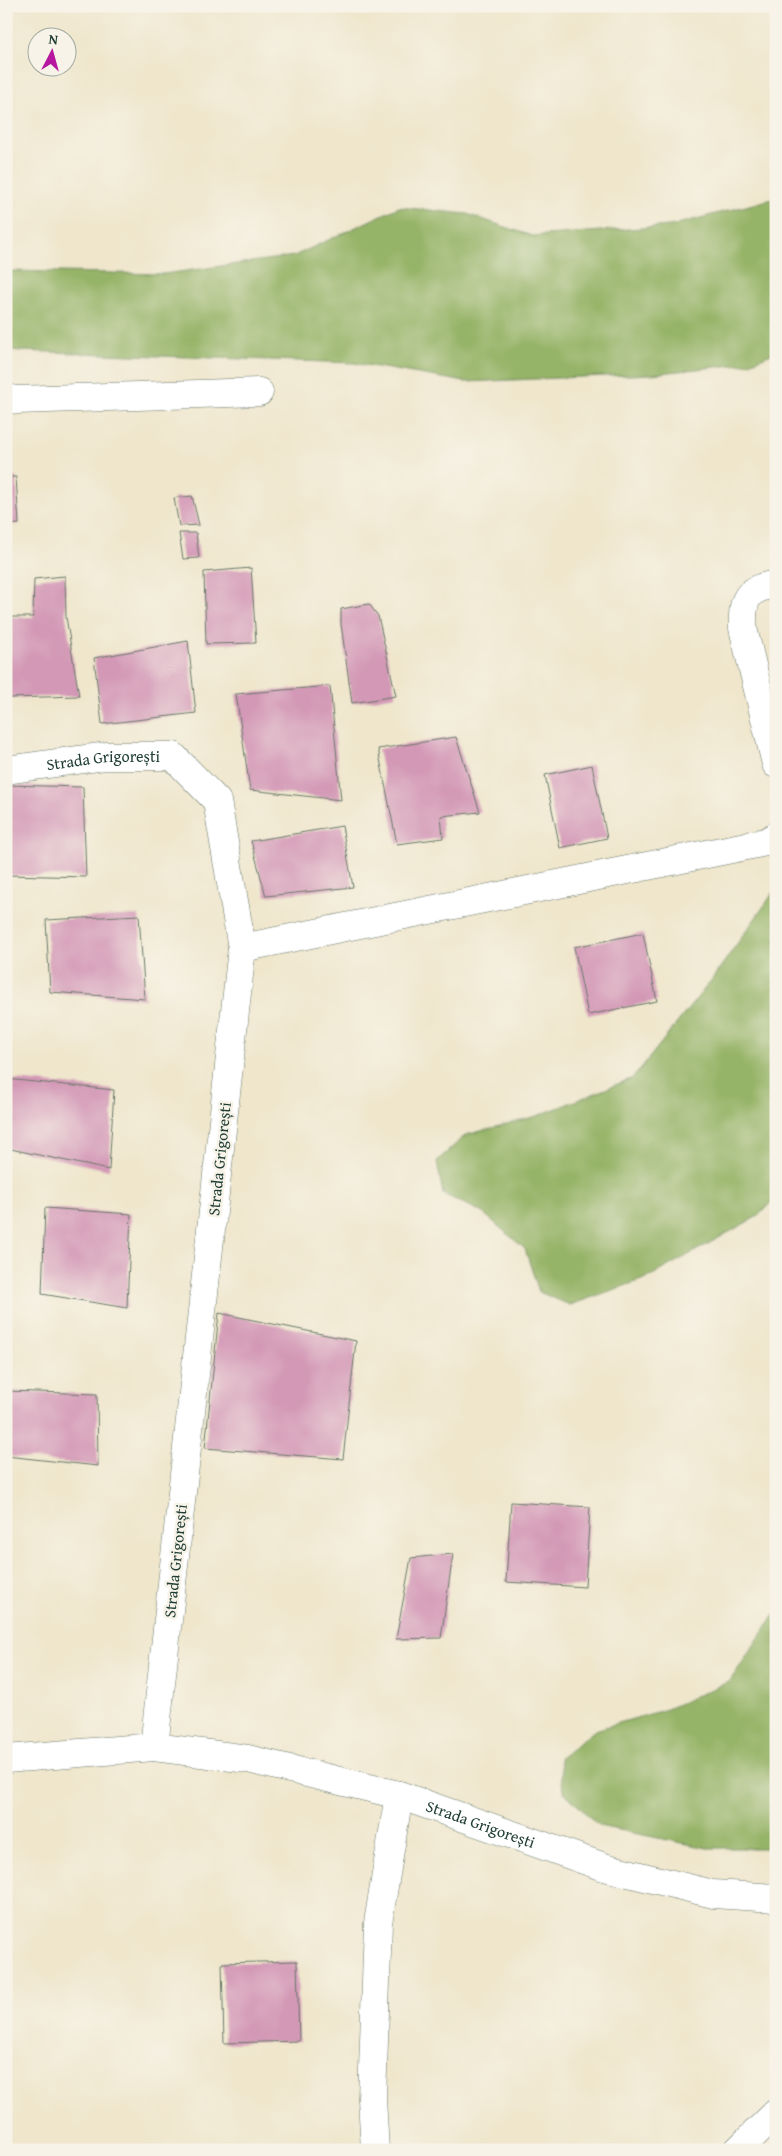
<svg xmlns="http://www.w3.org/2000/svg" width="782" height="2156" font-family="'Gentium Book Plus',serif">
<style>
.forest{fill:#96b467;stroke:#5a784e}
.building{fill:#d398b6}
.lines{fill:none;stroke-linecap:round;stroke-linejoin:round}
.minor-casing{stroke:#687869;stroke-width:29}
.minor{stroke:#fff;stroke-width:28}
.labels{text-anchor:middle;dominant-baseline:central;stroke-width:5;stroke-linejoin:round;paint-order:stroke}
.street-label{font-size:16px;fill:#1f3d34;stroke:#f7f3e8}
</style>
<rect width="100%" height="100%" fill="#f7f3e8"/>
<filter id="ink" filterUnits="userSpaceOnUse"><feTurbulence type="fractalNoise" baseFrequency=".02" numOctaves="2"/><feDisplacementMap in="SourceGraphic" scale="10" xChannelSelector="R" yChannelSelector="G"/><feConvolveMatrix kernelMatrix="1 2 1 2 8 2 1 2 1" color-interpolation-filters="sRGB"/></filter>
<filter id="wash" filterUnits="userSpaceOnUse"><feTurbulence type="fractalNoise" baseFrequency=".0096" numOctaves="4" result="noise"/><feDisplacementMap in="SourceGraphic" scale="20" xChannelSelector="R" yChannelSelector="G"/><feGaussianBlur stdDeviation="1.12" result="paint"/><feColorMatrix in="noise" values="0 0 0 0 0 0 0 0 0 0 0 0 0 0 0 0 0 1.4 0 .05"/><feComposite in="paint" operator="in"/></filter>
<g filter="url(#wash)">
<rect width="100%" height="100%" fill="#efe6cc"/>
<g class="forest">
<polygon points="776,198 776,352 750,363 652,374 466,382 354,363 20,351 6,349 6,271 164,274 294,256 399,207 467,214 532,236 670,226"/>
<polygon points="776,889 776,1197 758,1216 647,1278 570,1305 539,1292 525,1249 482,1212 443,1194 437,1161 466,1135 537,1116 633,1078 710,982"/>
<polygon points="776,1612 776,1848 707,1848 599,1826 563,1791 560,1758 595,1730 667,1709 730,1681"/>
</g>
<g id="blocks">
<g class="building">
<polygon points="6,477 16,477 19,524 6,525"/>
<polygon points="192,496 199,525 179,526 174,498"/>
<polygon points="179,533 196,533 199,558 183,559"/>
<polygon points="251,568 256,643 206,644 204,572"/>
<polygon points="65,576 66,617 79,696 10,698 6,681 6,617 33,617 34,579"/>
<polygon points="369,604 378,616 396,696 352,703 341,624 341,609"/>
<polygon points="188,641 196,713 102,724 94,658"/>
<polygon points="330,686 341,800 250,790 236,694"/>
<polygon points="456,737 480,812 441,816 443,838 397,844 378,749"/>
<polygon points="592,765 607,838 560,848 545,775"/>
<polygon points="6,785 83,787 86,877 6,875"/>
<polygon points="342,826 353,887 266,896 251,841"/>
<polygon points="139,915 145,999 50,992 46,920"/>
<polygon points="643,933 657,1001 588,1015 574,947"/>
<polygon points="6,1079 114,1090 109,1170 6,1148"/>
<polygon points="45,1208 131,1214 127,1308 42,1294"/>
<polygon points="219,1313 356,1341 343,1459 205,1448"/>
<polygon points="6,1391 97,1394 98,1466 6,1456"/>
<polygon points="511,1502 590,1507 585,1587 506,1582"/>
<polygon points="453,1554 441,1638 396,1639 411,1558"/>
<polygon points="297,1961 299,2041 224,2043 222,1963"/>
</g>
</g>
</g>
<g filter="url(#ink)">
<use href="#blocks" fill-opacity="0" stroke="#687869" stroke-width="1"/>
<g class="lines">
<defs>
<g id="minor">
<polyline points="6,398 17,400 259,392"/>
<path d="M 776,584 C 746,589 742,599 743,628 L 776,764"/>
<path id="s1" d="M 6,770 L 106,756 L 173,756 L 217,801 L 242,948 L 154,1747"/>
<polyline points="242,948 766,842 776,836"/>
<path id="s2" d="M 6,1759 L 154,1747 L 248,1759 L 399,1795 L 604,1867 L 713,1894 L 776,1898"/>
<polyline points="375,2150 372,2099 378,1923 399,1795"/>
<polyline points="738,2150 776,2113"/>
</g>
</defs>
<use href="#minor" class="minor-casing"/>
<use href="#minor" class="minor"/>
</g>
</g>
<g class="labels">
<g class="street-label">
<text stroke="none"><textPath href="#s1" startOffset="98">Strada Grigorești</textPath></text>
<text transform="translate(219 1159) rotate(-84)">Strada Grigorești</text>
<text transform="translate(175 1561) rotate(-84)">Strada Grigorești</text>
<text stroke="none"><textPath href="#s2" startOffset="485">Strada Grigorești</textPath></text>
</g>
</g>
<rect width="782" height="2156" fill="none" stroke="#f7f3e8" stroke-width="25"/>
<g transform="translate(52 52) rotate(6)"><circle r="24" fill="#f7f3e8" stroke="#a1aaa0"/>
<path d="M0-4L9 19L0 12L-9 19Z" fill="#b5179e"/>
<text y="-8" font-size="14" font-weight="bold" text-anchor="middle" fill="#1f3d34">N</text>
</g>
</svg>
